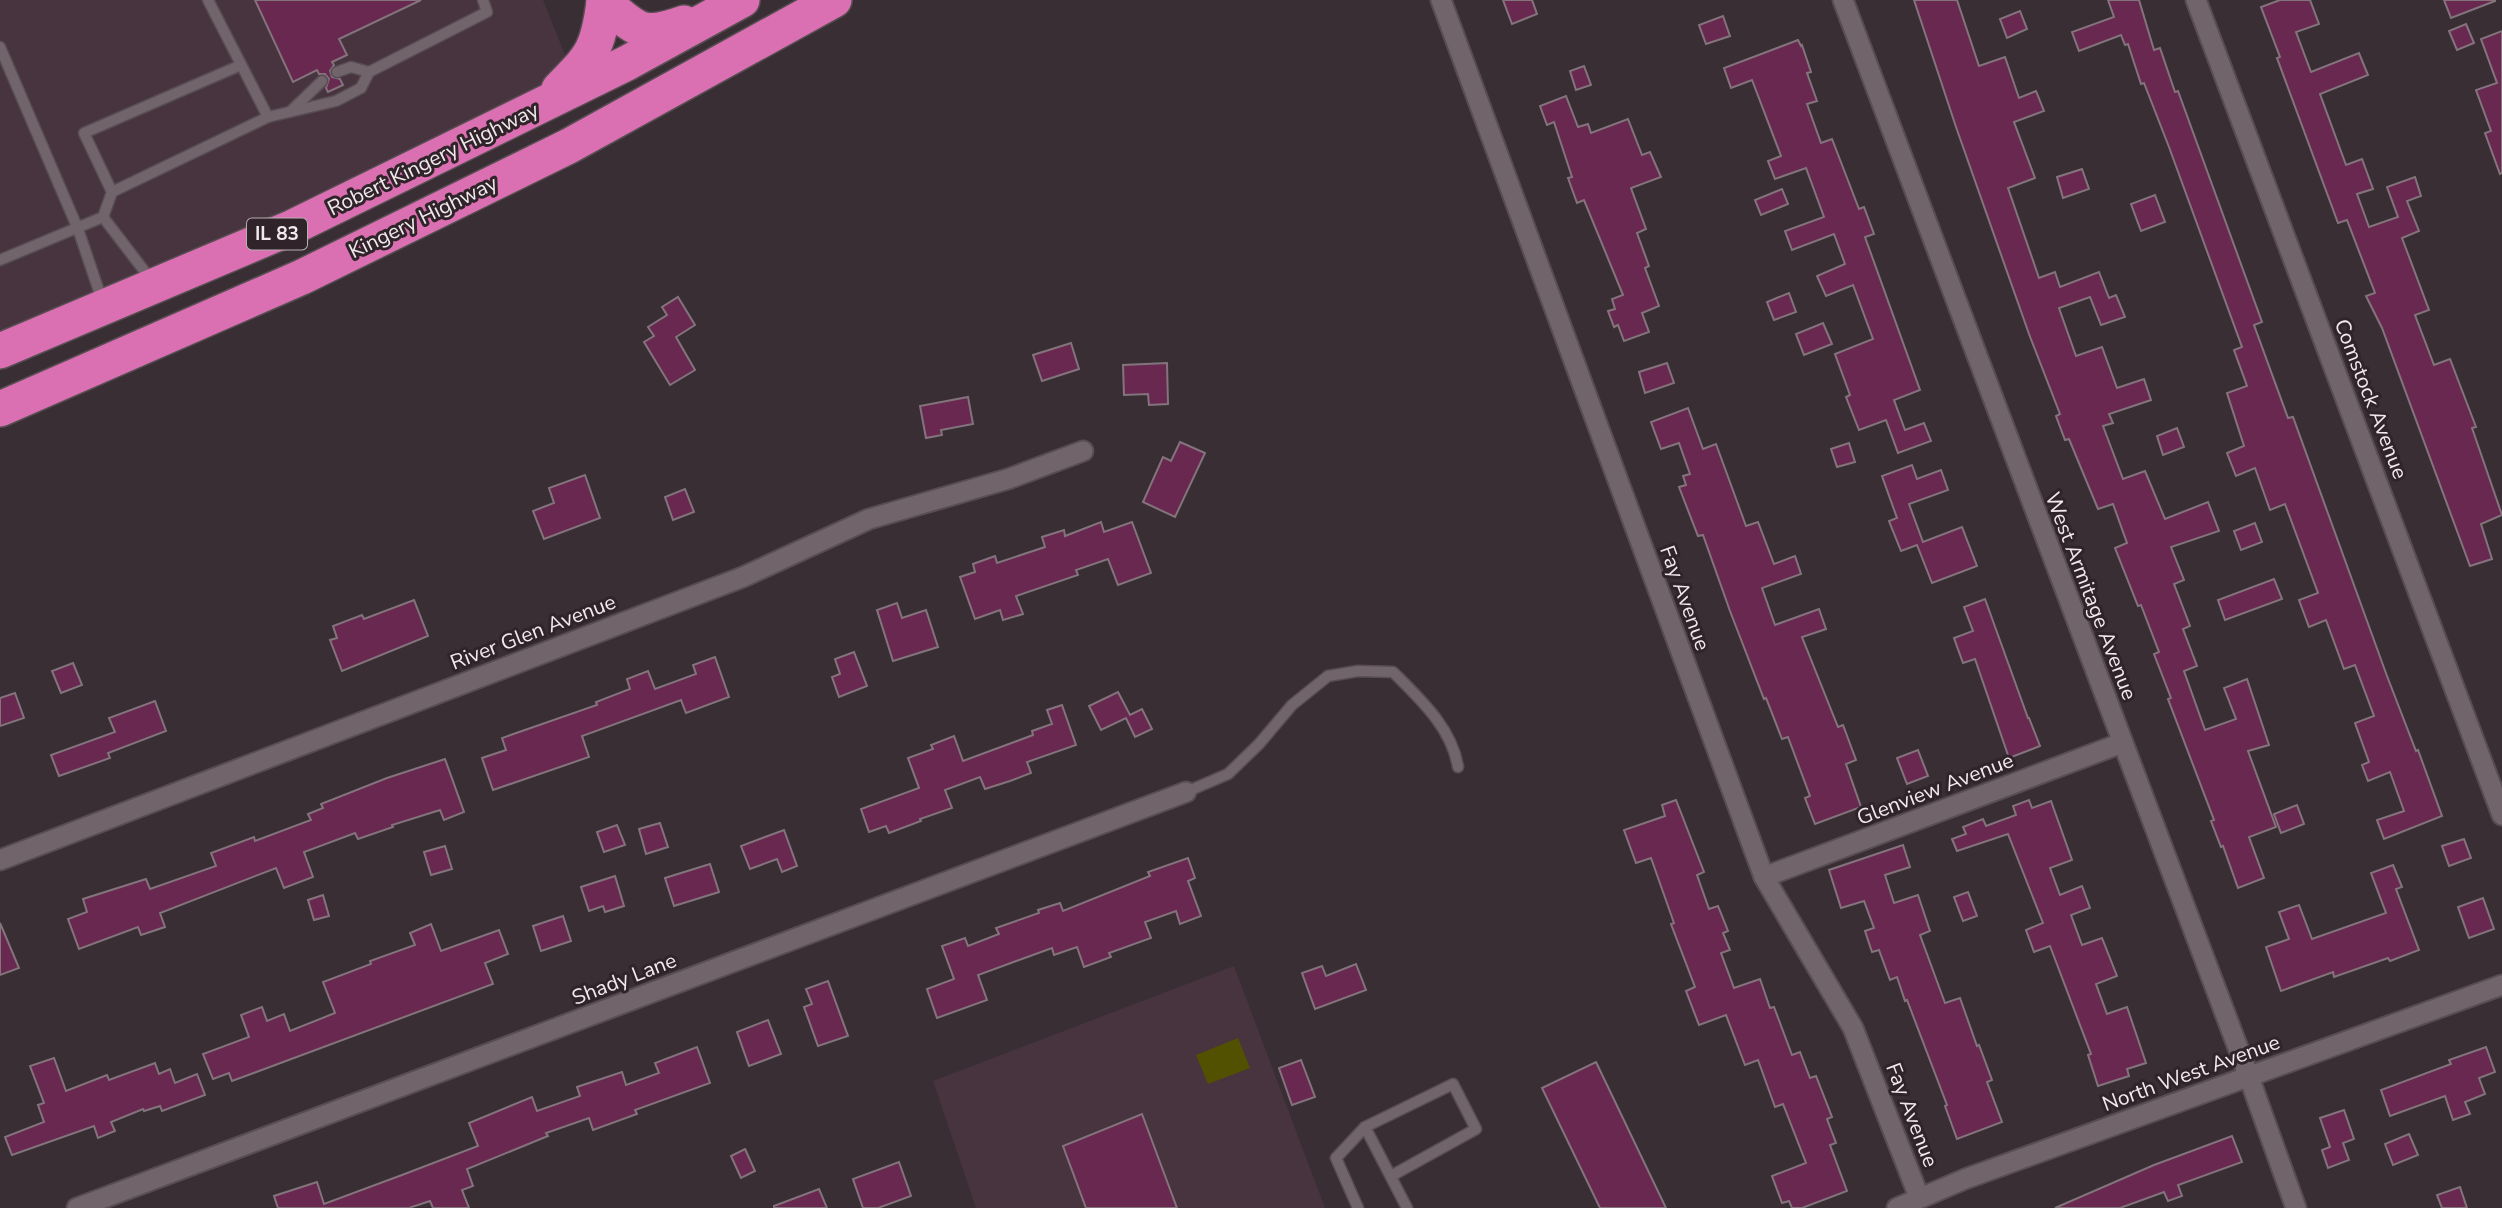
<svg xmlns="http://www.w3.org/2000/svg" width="2502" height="1208" font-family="'Nunito Sans',sans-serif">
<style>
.built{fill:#47343e}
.pitch{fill:#525101}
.building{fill:#682850;stroke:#83747c;stroke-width:2}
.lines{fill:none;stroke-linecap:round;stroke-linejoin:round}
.lane-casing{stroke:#574d52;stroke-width:13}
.street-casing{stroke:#574d52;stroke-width:23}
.highway-casing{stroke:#574d52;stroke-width:38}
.lane{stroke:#72646b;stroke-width:10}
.street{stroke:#72646b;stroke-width:19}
.highway{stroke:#da70b1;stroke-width:35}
.labels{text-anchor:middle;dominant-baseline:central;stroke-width:6;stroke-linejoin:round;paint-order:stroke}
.shield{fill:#30242a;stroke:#b7aeb2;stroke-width:2}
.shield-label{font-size:19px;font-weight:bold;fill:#f1e9ed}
.street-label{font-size:21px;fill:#f1e9ed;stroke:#30242a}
</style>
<rect width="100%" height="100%" fill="#3a2e35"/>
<g class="built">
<polygon points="0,0 543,0 569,65 544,92 116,293 0,337"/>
<polygon points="1234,966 1325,1208 976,1208 933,1081"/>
</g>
<polygon class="pitch" points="1238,1038 1250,1068 1208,1084 1196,1055"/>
<g class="building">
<polygon points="255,0 421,0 339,39 347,55 332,62 334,65 330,71 332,77 340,79 343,85 328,92 326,88 329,79 325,74 319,74 317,70 293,82"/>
<polygon points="1503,0 1532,0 1537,14 1512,24"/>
<polygon points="1914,0 1957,0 1979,66 2005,57 2019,98 2036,91 2044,111 2014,122 2035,178 2008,188 2039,278 2055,272 2060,287 2099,272 2109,298 2116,295 2125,317 2101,325 2090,297 2059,308 2076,356 2102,347 2117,388 2144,379 2151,400 2109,414 2113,423 2103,426 2123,479 2145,471 2165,519 2208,502 2219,531 2171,547 2184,580 2174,584 2190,626 2183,629 2197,666 2184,671 2205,730 2236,719 2224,688 2247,679 2269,745 2248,751 2276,827 2249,837 2264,878 2238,888 2223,846 2221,847 2211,821 2214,820 2168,699 2171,698 2154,654 2159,652 2141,605 2138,606 2115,548 2127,543 2113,504 2098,509 2069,439 2065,440 2056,416 2060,414 2029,334 1956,127"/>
<polygon points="2108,0 2139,0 2154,50 2160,48 2175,92 2178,91 2262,322 2254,325 2288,418 2293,417 2387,676 2416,751 2418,750 2442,816 2384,839 2377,820 2404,811 2390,772 2368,781 2362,765 2369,762 2355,723 2374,716 2355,665 2344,669 2326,620 2309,627 2299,600 2318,593 2285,504 2270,510 2255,468 2236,476 2227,453 2244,446 2227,393 2247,386 2234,350 2242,347 2169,147 2144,83 2141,84 2128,44 2125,45 2121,35 2079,51 2072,32 2114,17"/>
<polygon points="2280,0 2310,0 2319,24 2296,32 2311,72 2359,53 2368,75 2320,94 2346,165 2362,159 2373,189 2357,194 2369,227 2398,217 2387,187 2415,177 2421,196 2407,201 2419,231 2402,238 2429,310 2415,315 2434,365 2450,359 2476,427 2472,428 2502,515 2481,524 2492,559 2470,566 2382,328 2366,296 2375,293 2347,220 2338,223 2277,58 2280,57 2261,7"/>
<polygon points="2444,0 2495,0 2495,1 2451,18"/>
<polygon points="2020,11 2027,29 2007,38 2000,19"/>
<polygon points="1723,16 1730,36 1706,44 1699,25"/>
<polygon points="2466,24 2474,43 2457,50 2449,31"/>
<polygon points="2502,31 2502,173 2500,174 2485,133 2491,131 2476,90 2497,83 2481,39"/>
<polygon points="1798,40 1801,46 1802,45 1811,72 1807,73 1817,101 1807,104 1821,143 1832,139 1859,209 1864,207 1874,234 1865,237 1920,390 1894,400 1905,430 1924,423 1931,441 1898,453 1886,420 1859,430 1846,397 1850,395 1835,354 1873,339 1853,285 1826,296 1817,276 1845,264 1834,234 1792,250 1785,231 1824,217 1806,168 1775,179 1768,161 1781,156 1752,80 1731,88 1724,68"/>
<polygon points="1584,66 1591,85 1576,90 1570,71"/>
<polygon points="1566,96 1578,127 1588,124 1591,133 1628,119 1642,155 1650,152 1661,177 1631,188 1646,229 1637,233 1649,266 1645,268 1659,306 1642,313 1649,332 1624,341 1618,325 1614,327 1608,311 1615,309 1612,299 1623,295 1584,200 1577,203 1568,178 1572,177 1554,122 1547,125 1540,106"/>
<polygon points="2082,169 2089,189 2063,198 2057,177"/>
<polygon points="1782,189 1788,204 1761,215 1755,200"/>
<polygon points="2155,195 2165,222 2141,231 2131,204"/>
<polygon points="1789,293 1796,312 1774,320 1767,302"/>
<polygon points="678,297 695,325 676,337 695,370 670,385 644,342 654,336 648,327 667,315 662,307"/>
<polygon points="1823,323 1832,344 1804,355 1796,334"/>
<polygon points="1071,343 1079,369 1042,381 1033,355"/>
<polygon points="1167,363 1168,404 1149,405 1148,394 1124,395 1123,365"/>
<polygon points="1667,363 1674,383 1645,393 1639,372"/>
<polygon points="968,397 973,424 941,430 942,435 926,438 920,406"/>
<polygon points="1688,408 1703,449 1716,444 1746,526 1758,522 1774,564 1795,556 1801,574 1762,588 1775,625 1819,609 1826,629 1802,637 1838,727 1843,725 1856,760 1846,764 1861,807 1815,824 1805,798 1810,796 1788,737 1782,739 1766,698 1764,699 1730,611 1703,535 1698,536 1679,487 1686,485 1683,476 1690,474 1679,443 1661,449 1651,422"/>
<polygon points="2177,428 2184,447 2163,455 2157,436"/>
<polygon points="1180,442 1205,453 1175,517 1143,502 1163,457 1171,461"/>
<polygon points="1849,443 1855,462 1837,467 1831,449"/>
<polygon points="1912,465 1917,479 1941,470 1948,490 1909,504 1923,542 1962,527 1977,566 1932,583 1917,545 1901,551 1889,521 1897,518 1882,476"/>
<polygon points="585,475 600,518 544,539 533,511 554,503 549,488"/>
<polygon points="685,489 694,512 673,520 665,497"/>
<polygon points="1101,522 1104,532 1132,522 1151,573 1118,585 1108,559 1076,570 1078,575 1016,596 1023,614 1003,620 1000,610 975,619 960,577 975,572 973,564 995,556 997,563 1045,547 1042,537 1064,530 1065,536"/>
<polygon points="2255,523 2262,542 2241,550 2234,531"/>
<polygon points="2274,579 2282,599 2225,620 2218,600"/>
<polygon points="1985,599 2028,718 2029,718 2040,746 2009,758 1975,659 1963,663 1954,638 1973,631 1964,607"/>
<polygon points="414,600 428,636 342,671 330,640 337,638 333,626 362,615 364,619"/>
<polygon points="897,603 902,618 926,610 938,647 893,661 877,610"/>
<polygon points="854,652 867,686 839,697 832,677 840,674 835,659"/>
<polygon points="715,657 729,697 686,713 681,700 582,736 589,757 493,790 482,758 506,750 502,738 597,705 596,702 630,689 627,679 648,671 655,689 696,674 693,665"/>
<polygon points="73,663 82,685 61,693 52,671"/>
<polygon points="1118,692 1130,715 1142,709 1152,729 1135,737 1126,718 1101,730 1089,706"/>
<polygon points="15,693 24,718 0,726 0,698"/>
<polygon points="155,701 166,731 108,753 110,758 59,776 51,755 115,732 109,718"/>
<polygon points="1062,705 1076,745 1027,762 1031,773 1010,781 985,789 980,777 945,790 952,808 920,819 921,821 889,833 886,826 869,832 861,809 919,788 908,758 933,749 931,745 954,736 963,761 1033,735 1032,731 1052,724 1047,710"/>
<polygon points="1918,750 1928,776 1907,784 1897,758"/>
<polygon points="445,759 464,812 444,820 440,810 392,825 393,827 358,839 355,833 304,852 313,877 284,888 276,868 160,913 165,927 141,935 138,927 79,949 68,919 87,912 83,899 146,879 150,889 216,866 211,853 254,837 255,841 311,820 308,814 323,808 321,804 387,778"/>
<polygon points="1676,800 1704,872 1697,875 1709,909 1718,906 1728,931 1723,933 1730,950 1721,953 1734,988 1760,979 1770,1008 1774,1007 1792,1055 1800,1052 1810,1078 1816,1076 1832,1117 1827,1119 1836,1143 1830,1145 1847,1191 1802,1208 1792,1208 1789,1201 1782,1203 1772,1176 1806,1163 1783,1104 1775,1107 1758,1060 1745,1065 1726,1015 1699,1025 1686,991 1695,987 1671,924 1674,923 1651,858 1636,863 1624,830 1665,816 1662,805"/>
<polygon points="2029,800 2032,808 2051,801 2072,860 2050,868 2060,895 2082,886 2090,908 2071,915 2082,945 2102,938 2117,976 2096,984 2107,1014 2127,1007 2146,1063 2127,1069 2129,1076 2098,1086 2088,1055 2091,1054 2050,946 2034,952 2026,930 2043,923 2008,834 1957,851 1952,839 1966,834 1963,827 1983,819 1986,826 2016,815 2013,806"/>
<polygon points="2297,805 2304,824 2281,833 2274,814"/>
<polygon points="660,823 668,847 646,854 639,829"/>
<polygon points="617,825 625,845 604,852 597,832"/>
<polygon points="784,830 797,866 782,872 777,859 750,869 741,846"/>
<polygon points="2464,839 2471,858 2449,866 2442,846"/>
<polygon points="1903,845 1910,867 1885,875 1894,903 1918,895 1930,931 1920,935 1945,1003 1960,998 1977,1046 1979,1045 1992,1080 1987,1082 2002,1122 1957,1139 1945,1106 1947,1105 1907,1000 1905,1001 1897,977 1890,980 1879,950 1872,952 1865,931 1874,928 1864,901 1841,908 1829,870"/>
<polygon points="445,846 452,869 431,875 424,852"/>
<polygon points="1188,858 1195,878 1188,881 1201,916 1180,924 1176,911 1145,922 1151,938 1109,953 1111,957 1084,967 1077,947 1054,955 1052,948 978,975 987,1000 937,1018 927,989 954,979 942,946 965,938 968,946 999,934 996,928 1039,913 1038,910 1060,903 1063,911 1150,876 1148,872"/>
<polygon points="710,864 719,892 674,906 665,878"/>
<polygon points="2393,865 2402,887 2396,889 2419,950 2390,961 2388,958 2334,977 2333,972 2281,991 2266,947 2289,939 2279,912 2299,905 2312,939 2386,913 2371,873"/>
<polygon points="615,876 624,906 605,912 603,906 589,911 581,887"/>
<polygon points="1968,892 1977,916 1963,921 1954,897"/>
<polygon points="323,895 329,916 314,920 308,900"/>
<polygon points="2483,898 2494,929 2469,938 2458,907"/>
<polygon points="563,916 571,941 541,951 533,926"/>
<polygon points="0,923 19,968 0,975"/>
<polygon points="431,924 441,951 499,930 508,954 485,963 493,984 232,1081 229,1073 213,1079 203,1054 249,1037 241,1015 262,1007 267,1021 284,1014 290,1031 335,1013 323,982 371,964 370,961 415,945 410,933"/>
<polygon points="1356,964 1366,990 1315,1009 1302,973 1322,966 1326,976"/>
<polygon points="828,981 848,1036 818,1046 804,1007 812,1004 806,989"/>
<polygon points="768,1020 781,1054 749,1066 737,1032"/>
<polygon points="697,1047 710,1083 635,1110 637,1114 593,1130 589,1118 546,1133 548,1136 467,1169 473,1186 462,1190 469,1208 433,1208 430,1201 409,1208 278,1208 274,1196 317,1182 324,1204 402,1175 478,1146 469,1123 532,1097 537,1111 580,1096 577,1087 622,1072 626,1085 659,1073 655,1063"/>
<polygon points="2486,1047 2495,1072 2479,1078 2485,1094 2465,1102 2470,1114 2453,1120 2445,1096 2390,1116 2381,1090 2451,1064 2449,1060"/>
<polygon points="54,1058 66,1091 107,1075 109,1080 155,1063 159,1074 170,1069 175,1083 197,1074 205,1095 162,1111 160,1106 144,1111 143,1109 111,1122 115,1131 98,1138 94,1126 12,1155 5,1137 44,1122 38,1105 44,1103 30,1066"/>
<polygon points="1301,1060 1315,1097 1292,1105 1279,1068"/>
<polygon points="1596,1062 1666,1208 1600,1208 1542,1088"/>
<polygon points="2344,1110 2354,1139 2343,1143 2349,1160 2328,1168 2322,1150 2330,1147 2320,1118"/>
<polygon points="1142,1114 1177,1208 1086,1208 1063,1146"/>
<polygon points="2409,1134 2418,1155 2393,1165 2385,1144"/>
<polygon points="2232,1136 2242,1162 2178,1185 2182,1196 2168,1201 2164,1192 2120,1208 2055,1208 2154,1165"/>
<polygon points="745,1149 755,1171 741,1178 731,1156"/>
<polygon points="899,1162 911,1196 878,1208 863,1208 853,1179"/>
<polygon points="2460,1187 2467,1208 2442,1208 2437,1195"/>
<polygon points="819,1189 827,1208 774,1208 774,1206"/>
</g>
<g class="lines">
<defs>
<g id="lane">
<polyline points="208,0 268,117"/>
<polyline points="0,47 78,229 102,300"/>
<polyline points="337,72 351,67 369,72"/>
<polyline points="292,110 322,81"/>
<polyline points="112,192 84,133 241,65"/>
<polyline points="103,217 152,281"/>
<polyline points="0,260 103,217 112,192 268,117 336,101 361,88 369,72 487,12 483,0"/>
<path d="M 1186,792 L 1228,774 L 1259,744 L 1292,705 L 1328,676 L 1358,671 L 1393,672 C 1420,699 1452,728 1458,767"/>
<polyline points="1365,1127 1407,1208"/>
<polyline points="1358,1208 1336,1158 1365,1127 1453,1084 1476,1129 1391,1176"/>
</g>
<g id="street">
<polyline points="1441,0 1764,877 1853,1028 1919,1197"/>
<polyline points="1843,0 2249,1077 2296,1208"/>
<polyline points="2196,0 2502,815"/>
<polyline points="0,860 743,577 869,519 1008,479 1083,451"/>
<polyline points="1764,877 2122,743"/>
<polyline points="77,1208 1186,792"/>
<polyline points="1897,1208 1965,1179 2502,985"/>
</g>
<g id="highway">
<path d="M 604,2 C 637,29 640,39 684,23"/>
<path d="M 559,89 C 592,56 598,49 604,2"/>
<polyline points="0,351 293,227 627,63 742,0"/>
<polyline points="0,409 302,277 569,146 834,0"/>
</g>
</defs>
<use href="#lane" class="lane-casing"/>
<use href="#street" class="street-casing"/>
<use href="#highway" class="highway-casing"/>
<use href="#lane" class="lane"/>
<use href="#street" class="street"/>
<use href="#highway" class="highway"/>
</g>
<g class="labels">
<rect class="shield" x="247" y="218.5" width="60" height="31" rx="5"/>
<g class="shield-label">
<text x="277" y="234">IL 83</text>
</g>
<g class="street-label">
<text transform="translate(433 159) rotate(-26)">Robert Kingery Highway</text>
<text transform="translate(423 217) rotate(-26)">Kingery Highway</text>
<text transform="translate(2371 399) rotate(69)">Comstock Avenue</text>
<text transform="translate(2091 596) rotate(69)">West Armitage Avenue</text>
<text transform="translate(1685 598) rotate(70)">Fay Avenue</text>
<text transform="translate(533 632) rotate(-21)">River Glen Avenue</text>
<text transform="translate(1935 789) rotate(-21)">Glenview Avenue</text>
<text transform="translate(624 979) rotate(-21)">Shady Lane</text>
<text transform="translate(2191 1073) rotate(-20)">North West Avenue</text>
<text transform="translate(1912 1115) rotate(69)">Fay Avenue</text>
</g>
</g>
</svg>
